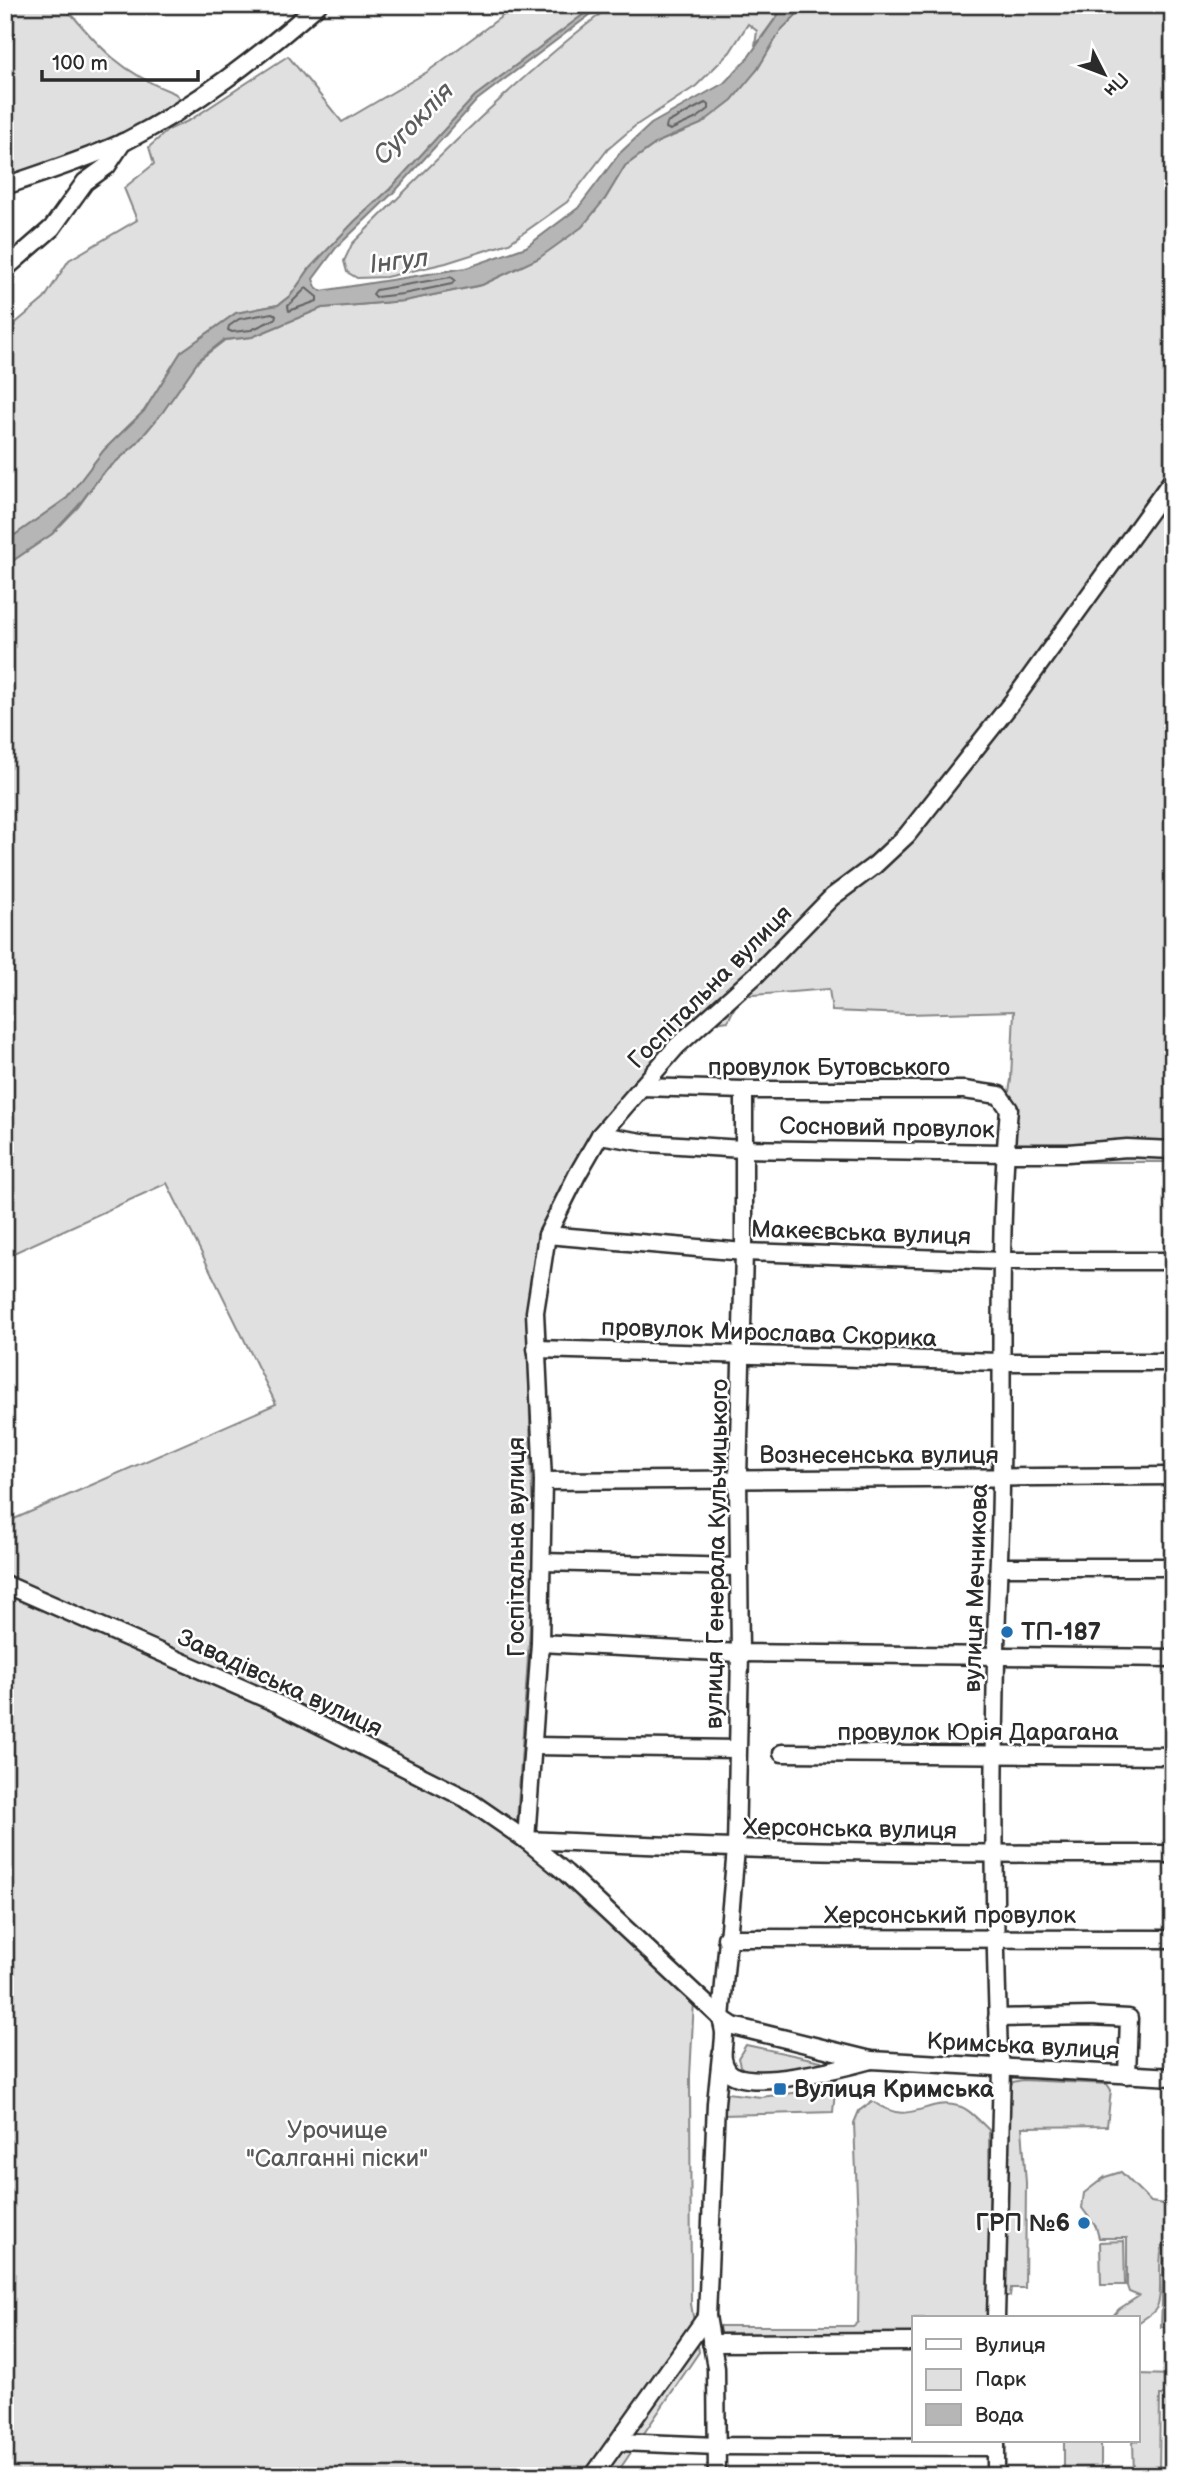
<svg xmlns="http://www.w3.org/2000/svg" width="1178" height="2481" font-family="'Balsamiq Sans',sans-serif">
<style>
.green{fill:#e0e0e0;stroke:#868686;stroke-width:2}
.water{fill:#b6b6b6;stroke:#7e7e7e;stroke-width:2}
.lines{fill:none;stroke-linecap:round;stroke-linejoin:round}
.shore{stroke:#636363;stroke-width:2}
.minor-casing{stroke:#2b2b2b;stroke-width:21}
.minor{stroke:#fff;stroke-width:16}
.poi-dot{fill:#1f6fb2;stroke:#fff;stroke-width:2.5}
.labels{text-anchor:middle;dominant-baseline:central;stroke-width:5;stroke-linejoin:round;paint-order:stroke}
.street-label{font-size:24px;fill:#2b2b2b;stroke:#fff}
.poi-label{font-size:24px;font-weight:bold;fill:#2b2b2b;stroke:#fff;text-anchor:start}
.park-label{font-size:24px;fill:#585858;stroke:#fff}
.water-label{font-size:26px;font-style:italic;fill:#5c5c5c;stroke:#fff}
</style>
<rect width="100%" height="100%" fill="#fff"/>
<filter id="ink" filterUnits="userSpaceOnUse"><feTurbulence type="fractalNoise" baseFrequency=".0143" numOctaves="2"/><feDisplacementMap in="SourceGraphic" scale="14" xChannelSelector="R" yChannelSelector="G"/><feConvolveMatrix kernelMatrix="1 2 1 2 8 2 1 2 1" color-interpolation-filters="sRGB"/></filter>
<g filter="url(#ink)">
<g class="green">
<path d="M 5,5 L 64,5 C 98,47 122,73 174,93 L 178,96 L 177,104 L 142,127 L 14,178 L 5,176 Z"/>
<polygon points="517,5 596,5 475,96 390,189 355,221 310,268 291,295 278,305 236,313 181,352 144,411 104,450 67,498 5,542 5,332 44,299 69,260 137,220 124,188 154,164 149,147 168,130 190,120 288,56 342,122 427,72"/>
<path d="M 612,5 L 785,5 L 755,46 L 757,31 L 748,24 L 730,52 L 696,86 L 635,126 L 608,149 L 567,202 L 509,243 L 446,263 L 386,277 L 357,278 L 347,272 L 344,261 L 352,244 C 436,160 517,77 612,5 Z"/>
<polygon points="806,5 1173,5 1173,1162 997,1162 1011,1080 1014,1011 908,1014 832,1011 829,989 740,996 728,1021 707,1024 594,1134 562,1184 537,1256 528,1345 534,1568 517,1821 695,1981 690,2076 691,2304 699,2352 615,2476 5,2476 5,1523 276,1404 167,1183 5,1257 5,566 52,534 78,507 102,474 136,444 162,413 199,360 225,340 252,337 322,308 404,301 482,285 539,258 605,199 625,166 658,142 701,124 757,70 781,30"/>
<polygon points="746,2045 821,2061 820,2065 747,2073 740,2066 738,2058"/>
<polygon points="1022,2080 1107,2084 1111,2090 1107,2126 1022,2127 1026,2183 1025,2288 1011,2288 1010,2296 1001,2296 1008,2089 1013,2082"/>
<polygon points="833,2088 835,2091 833,2112 722,2115 723,2098 727,2093 761,2097"/>
<path d="M 872,2101 C 912,2129 924,2097 958,2106 C 969,2108 981,2123 989,2130 L 990,2265 L 987,2318 L 914,2318 L 914,2337 L 721,2340 L 719,2326 L 853,2326 L 858,2322 L 859,2245 L 854,2123 L 859,2111 Z"/>
<path d="M 1121,2172 L 1151,2202 L 1170,2205 L 1173,2193 L 1173,2241 L 1163,2244 C 1156,2262 1165,2297 1155,2310 C 1151,2315 1143,2319 1138,2323 L 1138,2318 L 1111,2318 L 1119,2309 L 1139,2296 L 1129,2292 L 1127,2286 L 1127,2238 L 1099,2238 L 1096,2227 L 1082,2208 L 1084,2193 L 1105,2177 Z"/>
<polygon points="1124,2241 1125,2285 1101,2285 1100,2242"/>
<polygon points="1164,2246 1173,2246 1173,2327 1161,2327"/>
<polygon points="1138,2374 1173,2375 1173,2395 1160,2395 1159,2476 1134,2476 1133,2441 1138,2441"/>
<rect x="1064" y="2441" width="37" height="35"/>
</g>
<polygon class="water" points="596,5 603,5 477,100 398,188 336,248 313,279 316,287 321,291 466,268 526,247 578,208 620,153 651,124 724,83 747,59 785,5 806,5 781,30 757,70 732,100 701,124 658,142 625,166 605,199 582,227 539,258 482,285 404,301 322,308 252,337 224,340 199,360 162,413 136,444 102,474 77,507 52,534 5,566 5,542 67,498 104,450 144,411 181,352 236,313 278,305 291,295 310,268 355,221 390,189 475,96"/>
<g class="lines">
<g class="shore">
<polygon points="705,103 709,105 709,109 697,118 670,130 666,128 667,123"/>
<polygon points="451,277 455,280 452,284 403,294 376,297 373,294 376,290"/>
<polygon points="306,288 317,297 317,301 289,311 288,306"/>
<polygon points="272,313 276,315 275,319 251,330 232,332 228,330 229,326 239,319"/>
</g>
<defs>
<g id="minor">
<path d="M 5,186 C 45,172 88,159 126,141 C 197,105 258,57 318,5"/>
<polyline points="5,269 52,228 85,182 107,166 123,142"/>
<path d="M 641,1087 L 744,1090 L 964,1090 L 999,1095 L 1009,1109 C 998,1232 1003,1356 1001,1480 C 1001,1540 996,1600 996,1660 C 993,1791 994,1922 999,2053 L 1002,2068 L 996,2318"/>
<path d="M 744,1090 L 744,1252 L 738,1478 L 740,1653 L 736,1849 L 721,2018 C 722,2023 724,2029 724,2034 C 724,2048 719,2058 728,2071 C 745,2093 846,2067 871,2060"/>
<polyline points="600,1135 648,1143 742,1149 1005,1153 1068,1153 1127,1148 1173,1150"/>
<polyline points="547,1235 744,1252 1002,1261 1173,1261"/>
<polyline points="536,1349 1001,1362 1173,1362"/>
<polyline points="543,1481 1173,1476"/>
<polyline points="542,1562 739,1567"/>
<polyline points="1000,1567 1173,1567"/>
<polyline points="5,1584 278,1704 465,1798 526,1840 566,1873 721,2018 733,2026 871,2060 1173,2077"/>
<polyline points="540,1643 740,1653 1173,1658"/>
<polyline points="533,1746 737,1749"/>
<polyline points="782,1753 1173,1756"/>
<polyline points="526,1840 540,1643 543,1481 535,1312 547,1235 577,1175 600,1135 677,1046 757,974 832,897 875,865 907,835 1013,701 1173,479"/>
<path d="M 526,1840 C 742,1850 957,1855 1173,1854"/>
<polyline points="726,1938 1173,1939"/>
<polyline points="997,2018 1090,2016 1129,2018 1127,2075"/>
<polyline points="711,2343 914,2342"/>
<polyline points="619,2442 717,2446 996,2447"/>
<polyline points="593,2476 707,2316"/>
<polyline points="717,2476 716,2368 707,2316 716,2103 721,2055"/>
<polyline points="996,2476 996,2441"/>
</g>
</defs>
<use href="#minor" class="minor-casing"/>
<use href="#minor" class="minor"/>
</g>
</g>
<g class="poi-dot">
<circle cx="1007" cy="1632" r="7"/>
<rect x="773" y="2082" width="14" height="14" rx="3.5"/>
<circle cx="1084" cy="2223" r="7"/>
</g>
<g class="labels">
<g class="street-label">
<text transform="translate(710 987) rotate(-45)">Госпітальна вулиця</text>
<text x="829" y="1067">провулок Бутовського</text>
<text transform="translate(887 1128) rotate(1)">Сосновий провулок</text>
<text transform="translate(861 1233) rotate(2)">Макеєвська вулиця</text>
<text transform="translate(769 1333) rotate(2)">провулок Мирослава Скорика</text>
<text x="879" y="1455">Вознесенська вулиця</text>
<text transform="translate(516 1547) rotate(-90)">Госпітальна вулиця</text>
<text transform="translate(717 1554) rotate(-89)">вулиця Генерала Кульчицького</text>
<text transform="translate(976 1588) rotate(-88)">вулиця Мечникова</text>
<text transform="translate(280 1683) rotate(25)">Завадівська вулиця</text>
<text x="978" y="1732">провулок Юрія Дарагана</text>
<text transform="translate(850 1829) rotate(1)">Херсонська вулиця</text>
<text x="950" y="1915">Херсонський провулок</text>
<text transform="translate(1023 2046) rotate(3)">Кримська вулиця</text>
</g>
<g class="poi-label">
<text x="1021" y="1632">ТП-187</text>
<text x="794" y="2089">Вулиця Кримська</text>
<text x="1070" y="2223" text-anchor="end">ГРП №6</text>
</g>
<g class="park-label">
<text x="337" y="2130">Урочище<tspan x="337" dy="28">"Салганні піски"</tspan></text>
</g>
<g class="water-label">
<text transform="translate(414 124) rotate(-46)">Сугоклія</text>
<text transform="translate(399 262) rotate(-7)">Інгул</text>
</g>
</g>
<rect width="1178" height="2481" fill="none" stroke="#fff" stroke-width="28"/>
<rect x="14" y="14" width="1150" height="2453" fill="none" stroke="#2b2b2b" stroke-width="2.5" filter="url(#ink)"/>
<rect x="912" y="2316" width="228" height="126" fill="#ffffff" stroke="#aaaaaa" stroke-width="2"/>
<rect x="926" y="2339" width="35" height="10" fill="#ffffff" stroke="#aaaaaa" stroke-width="2"/>
<text x="975" y="2352" font-size="21" fill="#2b2b2b">Вулиця</text>
<rect x="926" y="2369" width="35" height="21" fill="#e0e0e0" stroke="#aaaaaa" stroke-width="2"/>
<text x="975" y="2386" font-size="21" fill="#2b2b2b">Парк</text>
<rect x="926" y="2404" width="35" height="21" fill="#b6b6b6" stroke="#aaaaaa" stroke-width="2"/>
<text x="975" y="2422" font-size="21" fill="#2b2b2b">Вода</text>
<g transform="translate(1104 74) rotate(132)" stroke="#ffffff" stroke-width="5" paint-order="stroke">
<path d="M0-5L12 26L0 18L-12 26Z" fill="#2b2b2b"/>
<text y="-10" font-size="19" font-weight="bold" text-anchor="middle" fill="#2b2b2b">Пн</text>
</g>
<path d="M42 70v10h156v-10" fill="none" stroke="#2b2b2b" stroke-width="3.5"/>
<text x="52" y="70" font-size="21" fill="#2b2b2b" stroke="#ffffff" stroke-width="5" paint-order="stroke">100 m</text>
</svg>
